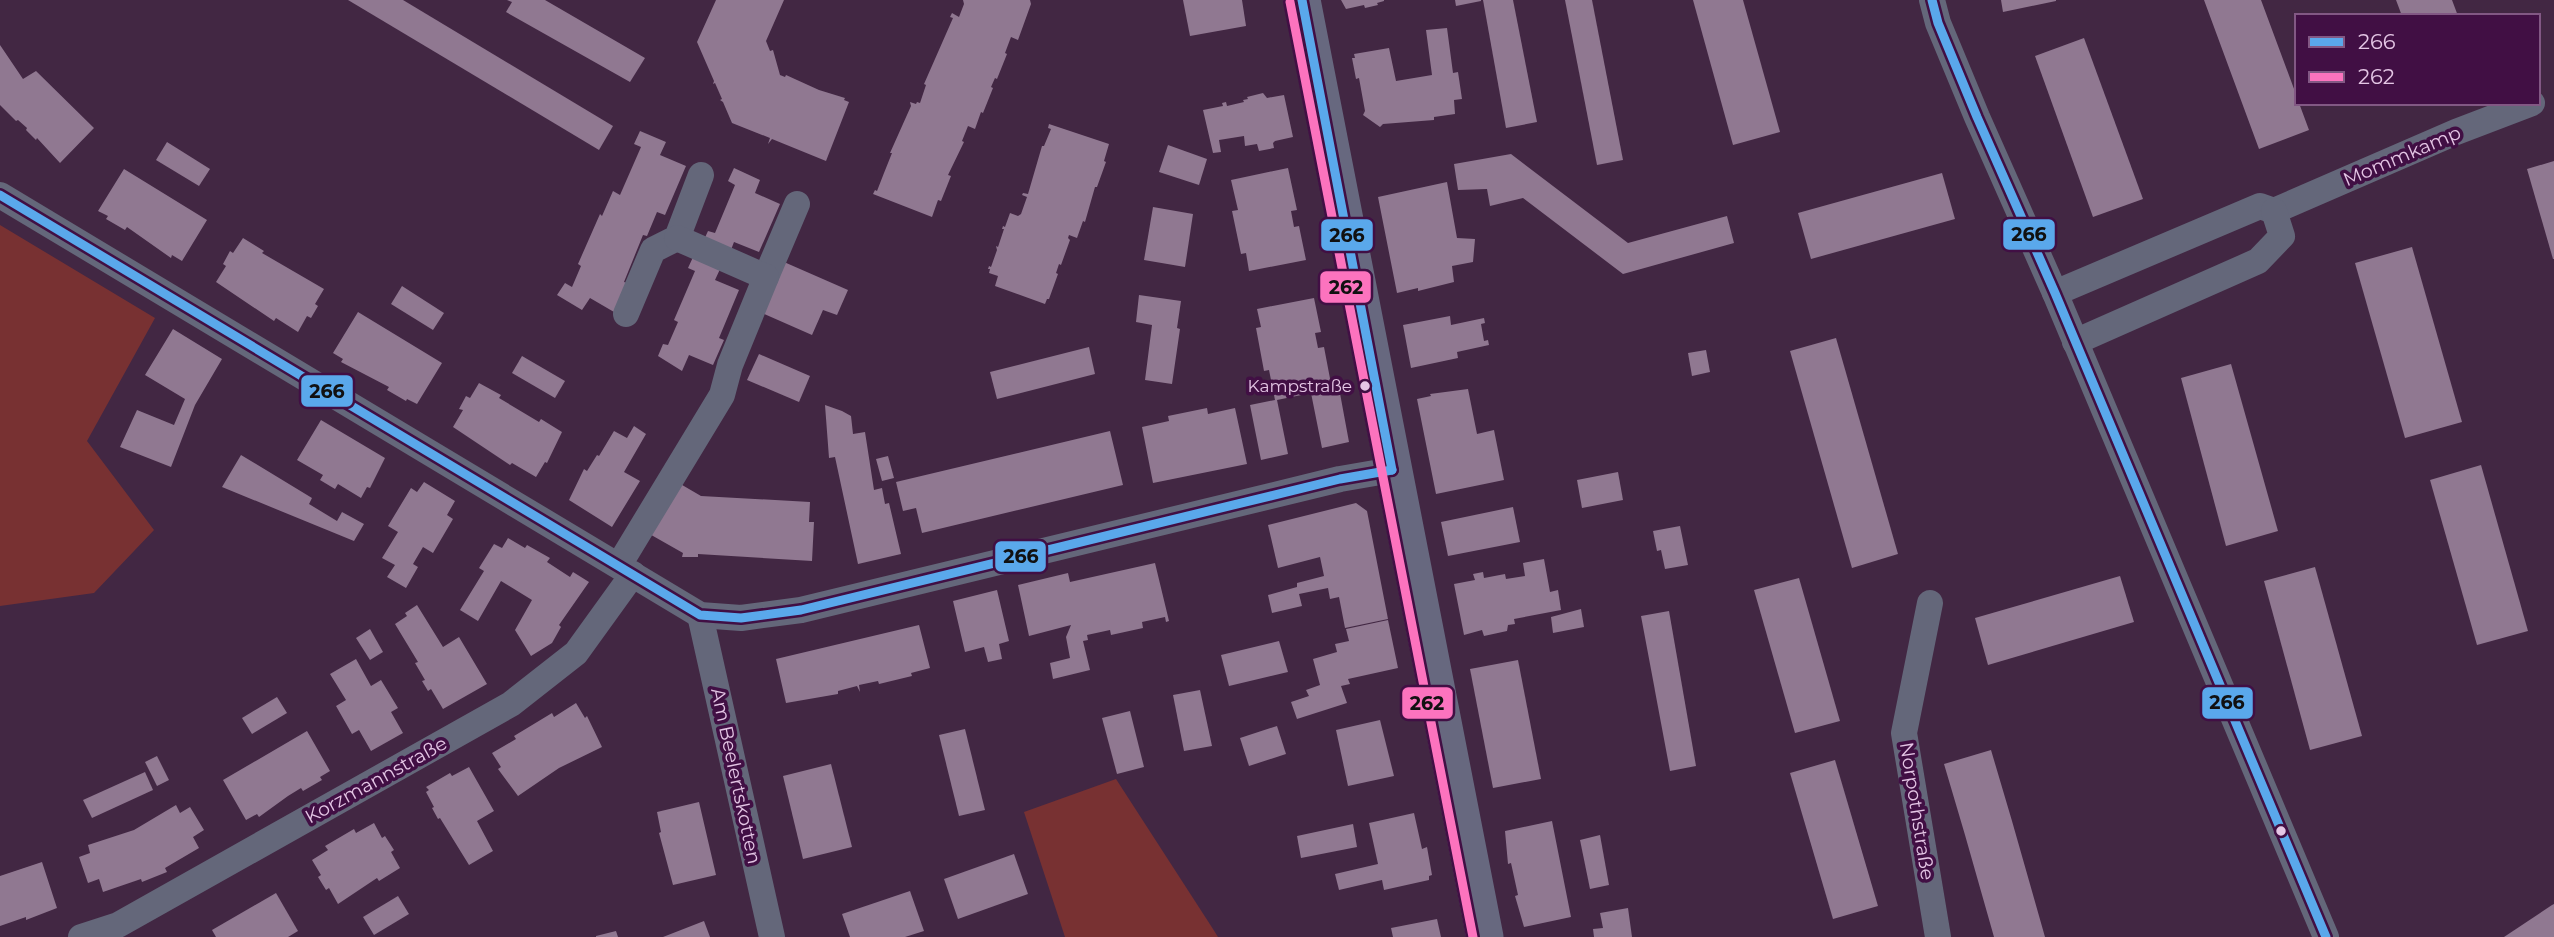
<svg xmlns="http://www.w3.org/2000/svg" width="2554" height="937" font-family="Montserrat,sans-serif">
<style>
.green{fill:#783132}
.building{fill:#907891}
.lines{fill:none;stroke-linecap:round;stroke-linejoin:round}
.street{stroke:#64677a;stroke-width:26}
.secondary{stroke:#67687f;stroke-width:37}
.bus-1-casing{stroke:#410f44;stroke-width:14}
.bus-2-casing{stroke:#410f44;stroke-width:14}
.bus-1{stroke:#5aa8eb;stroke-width:9}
.bus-2{stroke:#fc73be;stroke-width:9}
.bus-dot{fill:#e4c6e5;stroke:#410f44;stroke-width:2.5}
.labels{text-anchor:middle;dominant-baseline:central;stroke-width:7;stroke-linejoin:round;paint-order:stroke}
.bus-label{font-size:17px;fill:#e4c6e5;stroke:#410f44;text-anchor:end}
.street-label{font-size:19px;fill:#e4c6e5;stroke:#410f44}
.line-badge{stroke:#410f44;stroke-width:2.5}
.pale-badge-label{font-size:19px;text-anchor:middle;font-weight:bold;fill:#111}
</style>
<rect width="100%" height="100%" fill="#422743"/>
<g class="green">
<polygon points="0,225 155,318 87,441 154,530 94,593 0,606"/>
<polygon points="1116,779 1213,929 1218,937 1065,937 1024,812"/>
</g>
<g class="building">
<polygon points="348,0 403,0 613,126 599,150"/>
<polygon points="507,0 545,0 645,58 630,82 506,12 512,2"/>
<polygon points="716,0 784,0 766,41 770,51 773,50 780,75 785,77 786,75 819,90 845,98 844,100 849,102 826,161 772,139 768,144 770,138 732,123 723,102 720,100 722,99 715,83 713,84 714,81 697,42"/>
<polygon points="963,0 1030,0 1031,4 1018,40 1011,37 1005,53 1007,54 997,79 995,78 991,87 993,88 983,113 981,112 975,129 968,126 962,141 964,142 948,175 951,176 941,201 938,200 932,217 873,194 875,190 877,191 884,173 892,153 890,153 911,106 910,102 916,104 917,102 920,103 926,85 924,84 953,18 950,17 952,13 959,17 964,4"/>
<polygon points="1183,0 1242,0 1246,26 1190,36"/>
<polygon points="1341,0 1384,0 1384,1 1377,3 1378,5 1365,8 1364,5 1346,9"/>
<polygon points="1455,0 1481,0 1481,1 1456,6"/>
<polygon points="1483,0 1513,0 1537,122 1506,128"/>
<polygon points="1565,0 1592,0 1623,160 1597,165"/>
<polygon points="1693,0 1743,0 1780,132 1733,145"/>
<polygon points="2001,0 2056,0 2056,1 2003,12"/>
<polygon points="2204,0 2261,0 2297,97 2297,103 2299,103 2309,130 2259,149"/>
<polygon points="2396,0 2452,0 2458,16 2402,16"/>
<polygon points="1447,28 1453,73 1458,72 1462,99 1454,100 1455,114 1434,117 1434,120 1383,124 1380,127 1363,115 1365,111 1359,78 1356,79 1352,58 1355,58 1354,54 1389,48 1396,81 1432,75 1426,30"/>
<polygon points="2084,38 2143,199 2093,217 2035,56"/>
<polygon points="0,45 23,79 36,71 94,128 60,163 37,138 36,140 26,130 27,128 18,120 16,121 0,105"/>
<polygon points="1263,93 1267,98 1284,95 1293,137 1275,141 1273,143 1274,148 1259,151 1257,144 1245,146 1244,136 1219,140 1221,152 1213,153 1203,110 1223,106 1222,103 1226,102 1227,106 1244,102 1243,100 1248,99 1247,97"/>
<polygon points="1049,124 1109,144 1104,161 1106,162 1097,187 1095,187 1085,222 1083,221 1077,238 1069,235 1068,238 1070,240 1061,265 1059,264 1056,273 1058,274 1049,299 1047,299 1045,304 995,286 998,276 989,273 990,269 988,269 989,266 991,267 997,250 996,246 998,247 1004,229 1002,229 1003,226 1005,227 1010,213 1018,216 1021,214 1027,197 1022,195 1023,193 1028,194 1042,146 1044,146 1051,129 1048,128"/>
<polygon points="640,131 666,142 660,155 686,166 665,215 657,212 647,236 643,235 624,282 627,283 614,312 590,298 582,310 557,295 565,283 572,287 581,266 578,264 600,214 602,216 613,191 620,195 641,147 634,144"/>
<polygon points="167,142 210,169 199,186 156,160"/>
<polygon points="1168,145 1207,159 1199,185 1159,172"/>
<polygon points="1511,154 1628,243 1727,216 1734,243 1623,274 1523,198 1490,206 1487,189 1458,190 1454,164"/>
<polygon points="2554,161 2554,259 2553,259 2527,169"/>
<polygon points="734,168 760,180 755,193 780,204 759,252 734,242 729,255 702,244 708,231 715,233 735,185 728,181"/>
<polygon points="1288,168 1297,210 1291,211 1294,227 1299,226 1306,260 1249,271 1246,253 1241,254 1232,211 1238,210 1231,180"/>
<polygon points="124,169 207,220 182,261 172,255 171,258 127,227 125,230 106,219 108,216 98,211"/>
<polygon points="1942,173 1955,219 1811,259 1798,213"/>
<polygon points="1447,182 1457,238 1475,239 1473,262 1452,266 1454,282 1418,291 1418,288 1397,293 1378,197"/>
<polygon points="1153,207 1193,214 1185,267 1144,260"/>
<polygon points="243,238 264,251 262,253 324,289 315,304 318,306 311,318 307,316 298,332 276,318 274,321 216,282 226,266 223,264 230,251 233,253"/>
<polygon points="2412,247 2462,422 2405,438 2355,263"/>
<polygon points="694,255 721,267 715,280 739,290 719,338 724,340 713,365 689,355 682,371 658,356 663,344 668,345 678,322 674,320 695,271 688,268"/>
<polygon points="784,262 848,290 837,315 823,310 812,335 762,313"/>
<polygon points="402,286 444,313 433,330 391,304"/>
<polygon points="1139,295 1181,301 1177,328 1180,329 1172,384 1145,380 1152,325 1136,322"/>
<polygon points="1314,298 1321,332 1315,333 1318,348 1324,347 1332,389 1339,388 1349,442 1322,448 1311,393 1277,400 1288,454 1261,460 1250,405 1275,400 1269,370 1264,371 1256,328 1261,327 1257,309"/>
<polygon points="358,312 442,363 417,404 407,399 406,401 387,390 389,387 341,362 343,359 333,353"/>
<polygon points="1450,316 1451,325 1484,318 1485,323 1481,324 1484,341 1488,340 1489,345 1457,352 1458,358 1411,368 1403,325"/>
<polygon points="173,329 222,359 195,405 171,467 120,447 137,410 174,425 185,399 145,375"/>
<polygon points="1836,338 1898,554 1852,568 1790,351"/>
<polygon points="1089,347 1095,374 997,399 990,372"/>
<polygon points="1706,350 1710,372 1692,376 1688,353"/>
<polygon points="759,354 810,376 799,402 747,380"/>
<polygon points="522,356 565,381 555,398 512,373"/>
<polygon points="2231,364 2278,531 2226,546 2181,378"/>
<polygon points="479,383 501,395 499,398 539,422 541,419 562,432 547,463 545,462 536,477 512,463 510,465 453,427 463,410 459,409 466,396 470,398"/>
<polygon points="1468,389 1477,434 1494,430 1504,480 1436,494 1417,399 1431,396 1430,394"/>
<polygon points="825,405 842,411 851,416 853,434 865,432 874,490 882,488 885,504 889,503 901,554 858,564 835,457 829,458"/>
<polygon points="1207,408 1208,414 1235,408 1247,464 1153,483 1142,427 1169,421 1168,416"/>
<polygon points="321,420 385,458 370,488 367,487 361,498 338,484 335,489 320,480 323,475 297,460"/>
<polygon points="634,426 646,434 624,472 640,481 612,527 569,500 584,469 587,471 597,455 599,456 614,431 627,438"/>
<polygon points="1110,431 1123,485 922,533 916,508 903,511 896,482"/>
<polygon points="241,455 312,498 309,504 337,521 342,512 364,524 354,541 222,487"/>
<polygon points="888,456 894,478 882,481 876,459"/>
<polygon points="2481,465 2528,631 2477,645 2430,480"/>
<polygon points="1618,472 1623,500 1582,508 1577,480"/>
<polygon points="424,482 455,501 447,515 453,519 433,553 423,547 413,564 418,567 406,588 387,577 395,565 382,558 398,532 388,526 411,488 417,492"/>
<polygon points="677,482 701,496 810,502 809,522 814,522 812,561 698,554 698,557 682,557 683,553 646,532"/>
<polygon points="1356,503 1367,511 1388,619 1345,628 1339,597 1330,599 1328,588 1299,594 1302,606 1272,613 1268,595 1297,587 1297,583 1324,576 1320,557 1278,568 1268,525"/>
<polygon points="1513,507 1520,542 1448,556 1441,522"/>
<polygon points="1680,526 1688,565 1665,569 1661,550 1657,551 1653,531"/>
<polygon points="508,538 525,548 527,545 550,558 547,562 570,577 573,572 589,582 559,625 561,627 552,643 531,656 515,630 532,600 501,581 478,621 460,610 484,571 479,568 494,544 502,548"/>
<polygon points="1544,559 1550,592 1558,590 1561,610 1514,619 1515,624 1508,625 1507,631 1484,636 1482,630 1464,635 1454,584 1475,580 1473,574 1483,572 1484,578 1505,574 1506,579 1525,576 1523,563"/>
<polygon points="1155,563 1169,621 1166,622 1165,617 1142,622 1143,628 1111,635 1110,630 1087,635 1088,640 1083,641 1090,670 1053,679 1050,663 1070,658 1066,637 1071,625 1029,636 1018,585 1068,573 1070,582"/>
<polygon points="2315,567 2362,736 2310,750 2264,581"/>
<polygon points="2120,576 2134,622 1988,665 1975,618"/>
<polygon points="1799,578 1840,721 1795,733 1754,590"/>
<polygon points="997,590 1009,641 999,644 1002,659 988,662 984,647 965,652 953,601"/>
<polygon points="417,605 443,647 459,637 487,684 443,709 431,689 428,691 422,681 425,680 415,663 418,662 395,624 407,616 405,613"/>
<polygon points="1581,609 1584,627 1553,633 1551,617"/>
<polygon points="1669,611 1696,766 1670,771 1641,616"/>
<polygon points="1388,620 1398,668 1348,679 1350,684 1341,686 1347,703 1297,719 1291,702 1309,696 1306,690 1320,685 1313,659 1337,652 1335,644 1349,641 1346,629"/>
<polygon points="919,625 930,668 911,673 912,676 879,684 878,681 859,685 860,692 857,686 838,691 838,694 786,703 776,659"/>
<polygon points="370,629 383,652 370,660 356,638"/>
<polygon points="1279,641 1288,672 1229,686 1221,655"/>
<polygon points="356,659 371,686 381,680 398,708 391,712 403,733 371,751 359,730 352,734 336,706 346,700 330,674"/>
<polygon points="1518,660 1541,779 1493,788 1470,669"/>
<polygon points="1200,690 1212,746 1184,751 1173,695"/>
<polygon points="277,697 287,713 252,734 242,718"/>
<polygon points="576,703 585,718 587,716 602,747 559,768 518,796 498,769 501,767 492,753 516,739 514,736 552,713 554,717"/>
<polygon points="1130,711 1144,767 1117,774 1102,718"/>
<polygon points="1380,720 1394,776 1348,786 1336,730"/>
<polygon points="1277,726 1286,754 1249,766 1240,738"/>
<polygon points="965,729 985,810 959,816 939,735"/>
<polygon points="307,731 330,771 320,777 322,780 303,791 301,788 288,796 259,817 257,814 246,820 223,780"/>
<polygon points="1991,750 2012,821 2045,937 1994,937 1965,835 1944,764"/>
<polygon points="157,756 169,780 157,786 145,762"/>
<polygon points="1835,760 1878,906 1833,919 1790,773"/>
<polygon points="831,764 852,847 803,859 783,776"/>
<polygon points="469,767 494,811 477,821 493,851 469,865 440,818 438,819 432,808 434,807 426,792 429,790 426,787 450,773 452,776"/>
<polygon points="145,772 153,790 92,818 83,800"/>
<polygon points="699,802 716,875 673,885 659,833 661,832 657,812"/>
<polygon points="176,805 180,813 190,807 204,830 193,837 199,848 165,868 167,872 142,882 141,879 103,892 99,879 88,883 79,857 90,853 88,845 134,830"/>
<polygon points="1414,813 1422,849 1427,847 1432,875 1429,876 1429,880 1384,890 1382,880 1339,890 1335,874 1378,864 1369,823"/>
<polygon points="1552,821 1571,917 1524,927 1515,896 1518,895 1511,863 1508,864 1505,831"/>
<polygon points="374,823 382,838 385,836 394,850 391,852 400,868 379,881 377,878 338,904 329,888 326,890 318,877 321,875 312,860 328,850 325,846 354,829 356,833"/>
<polygon points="1353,824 1357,847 1301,858 1297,836"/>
<polygon points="1600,835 1609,885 1590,889 1580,840"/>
<polygon points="1014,854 1028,894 958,919 944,879"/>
<polygon points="42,862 57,908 26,920 26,917 0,926 0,876"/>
<polygon points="910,891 924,931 905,937 850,937 842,914"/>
<polygon points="276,893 298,931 288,937 216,937 212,930"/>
<polygon points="398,896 409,914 374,935 363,917"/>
<polygon points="2554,904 2554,937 2504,937 2552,905"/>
<polygon points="1628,908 1632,937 1594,937 1593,929 1603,928 1600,913"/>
<polygon points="1437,919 1441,937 1393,937 1391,928"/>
<polygon points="704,921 710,937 663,937"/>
<polygon points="616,931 618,937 596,937 596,936"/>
</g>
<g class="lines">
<g class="street">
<polyline points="1932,0 1938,23 1977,117 2055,293 2326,937"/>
<polyline points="0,195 700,615 741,618 801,610 1340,479 1392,470"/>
<polyline points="766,277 797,204"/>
<polyline points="2055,293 2260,206 2274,211 2456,132 2532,103"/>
<polyline points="626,314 653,250 677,238 701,175"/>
<polyline points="2075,342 2258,261 2282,236 2274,211"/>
<polyline points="619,565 722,395 730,365 766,277 677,238"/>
<polyline points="1930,603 1904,733 1938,937"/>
<polyline points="700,615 772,937"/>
<polyline points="81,937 118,925 511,704 576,653 633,574"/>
</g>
<polyline class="secondary" points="1302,0 1485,937"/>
<defs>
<g id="bus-1">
<polyline points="1302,0 1392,470"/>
<polyline points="1932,0 1938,23 1977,117 2055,293 2326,937"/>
<polyline points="0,195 700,615 741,618 801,610 1340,479 1392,470"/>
</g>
<polyline id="bus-2" points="1290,2 1473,937"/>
</defs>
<use href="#bus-1" class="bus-1-casing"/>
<use href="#bus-2" class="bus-2-casing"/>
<use href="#bus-1" class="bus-1"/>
<use href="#bus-2" class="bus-2"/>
</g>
<g class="bus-dot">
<circle cx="1365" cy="386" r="6"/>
<circle cx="2281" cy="831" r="6"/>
</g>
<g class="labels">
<g class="bus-label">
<text x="1352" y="386">Kampstraße</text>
</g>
<g class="street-label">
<text transform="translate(2402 156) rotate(-23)">Mommkamp</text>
<text transform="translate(736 776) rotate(78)">Am Beelertskotten</text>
<text transform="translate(376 780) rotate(-29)">Korzmannstraße</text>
<text transform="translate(1917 811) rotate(81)">Norpothstraße</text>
</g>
</g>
<g class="line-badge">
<rect x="2002" y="218" width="54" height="33" rx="7" fill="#5aa8eb"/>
<rect x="1320" y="218" width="54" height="34" rx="7" fill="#5aa8eb"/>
<rect x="1319" y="270" width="53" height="34" rx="7" fill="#fc73be"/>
<rect x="300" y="374" width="54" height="34" rx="7" fill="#5aa8eb"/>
<rect x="994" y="540" width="53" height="33" rx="7" fill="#5aa8eb"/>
<rect x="2201" y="686" width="53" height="34" rx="7" fill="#5aa8eb"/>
<rect x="1401" y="686" width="53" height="34" rx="7" fill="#fc73be"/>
</g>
<g class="pale-badge-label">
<text x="2029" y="241">266</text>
<text x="1347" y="242">266</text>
<text x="1346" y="294">262</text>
<text x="327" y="398">266</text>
<text x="1021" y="563">266</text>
<text x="2227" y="709">266</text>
<text x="1427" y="710">262</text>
</g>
<rect x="2295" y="14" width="245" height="91" fill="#410f44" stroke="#825884" stroke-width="2"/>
<rect x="2309" y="37" width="35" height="10" fill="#5aa8eb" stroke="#825884" stroke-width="2"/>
<text x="2358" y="49" font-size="21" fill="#e4c6e5">266</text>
<rect x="2309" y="72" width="35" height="10" fill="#fc73be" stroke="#825884" stroke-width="2"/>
<text x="2358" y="84" font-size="21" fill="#e4c6e5">262</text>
</svg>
